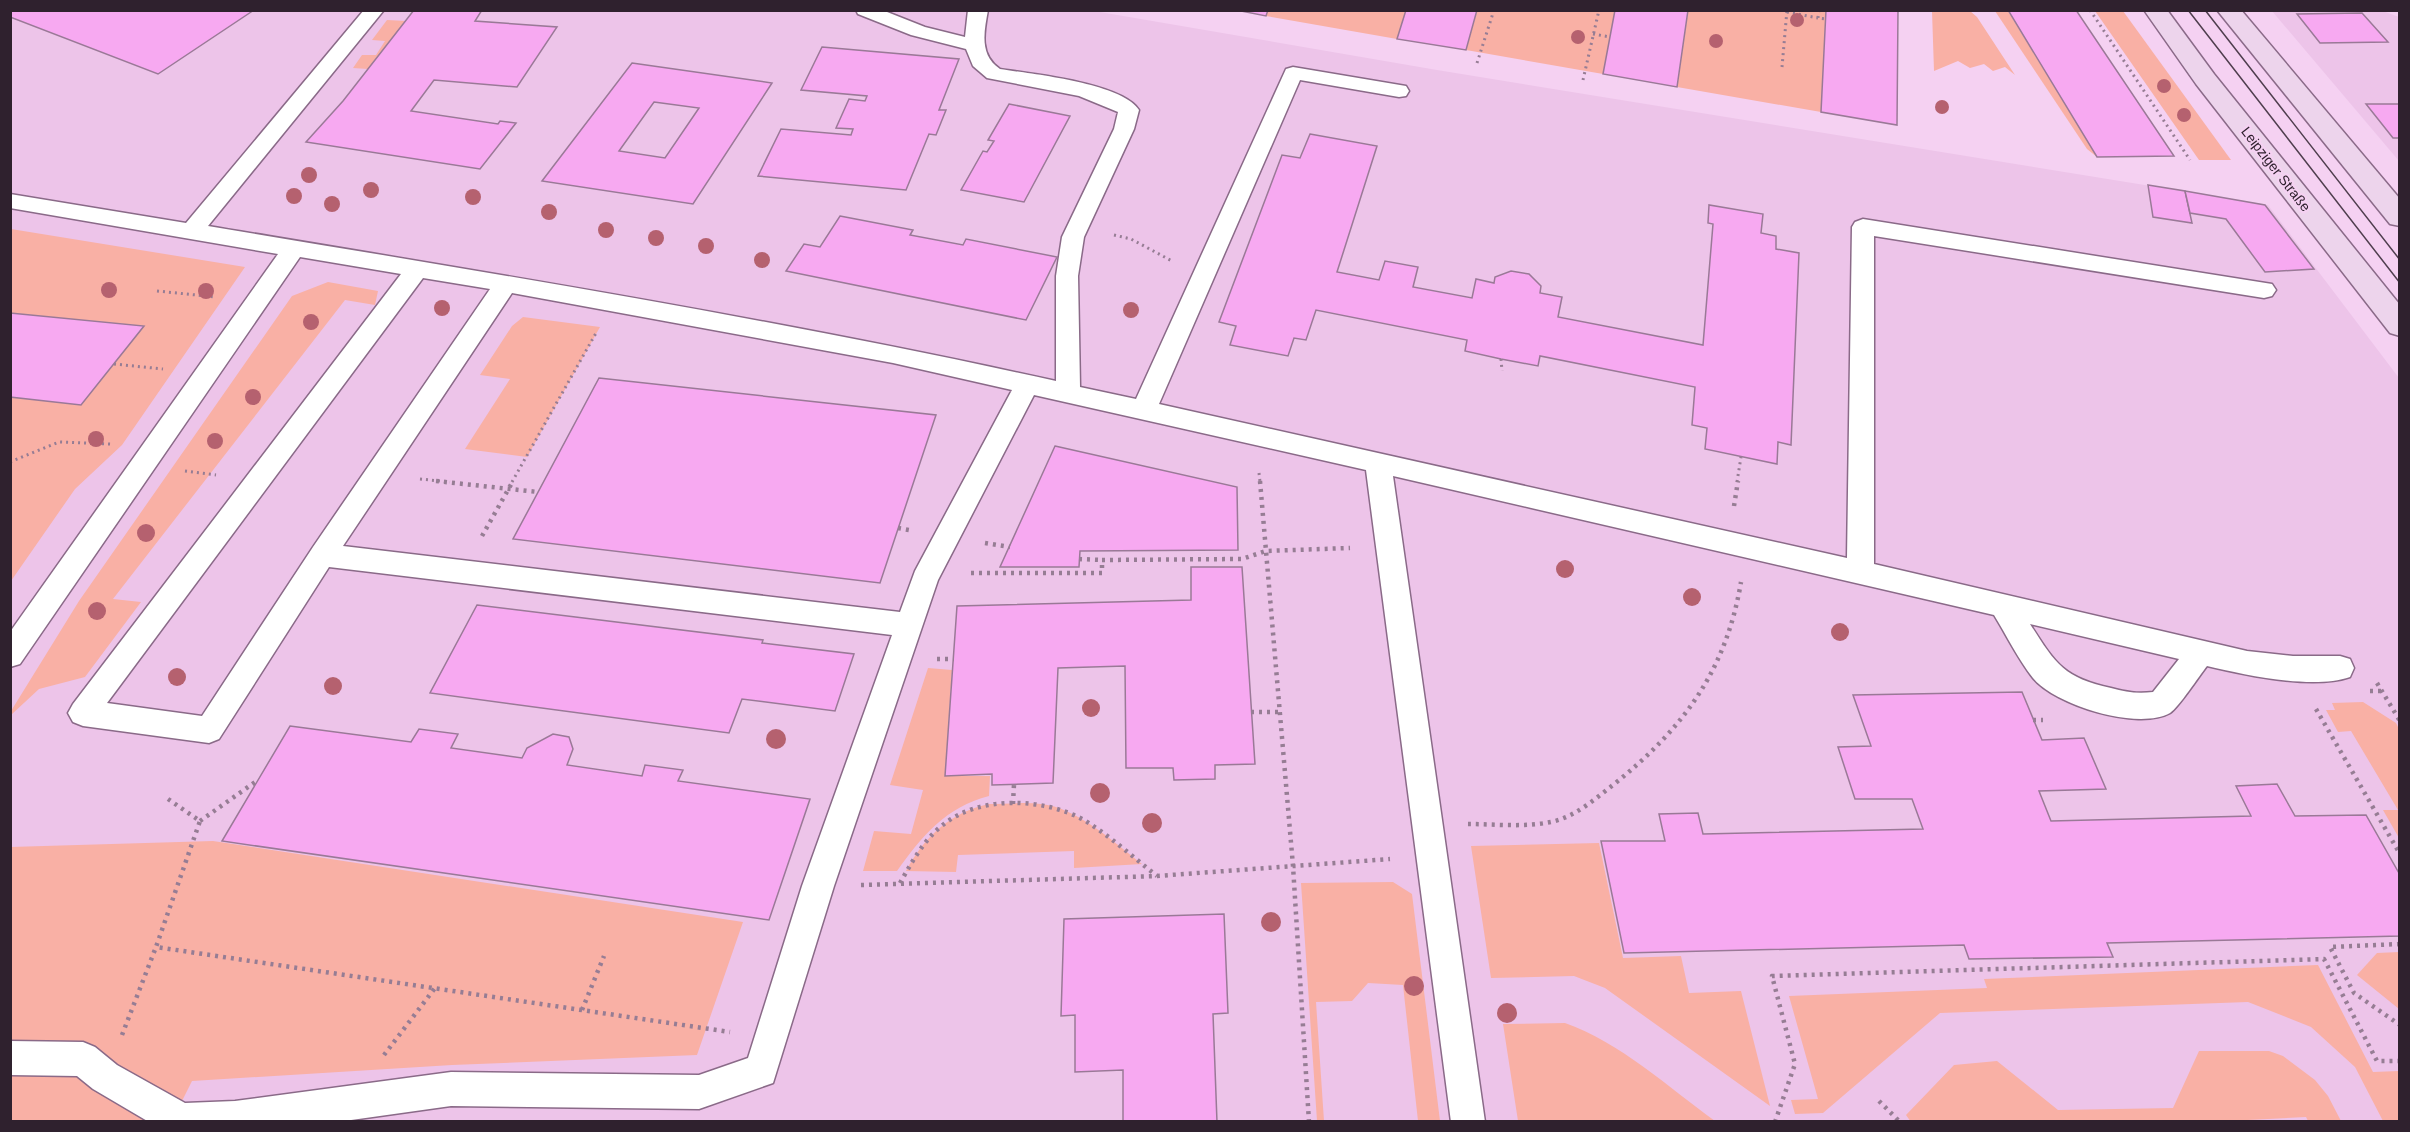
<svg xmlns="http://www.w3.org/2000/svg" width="2410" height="1132" font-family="Helvetica,sans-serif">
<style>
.built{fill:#edc4e9}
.green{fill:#f9b0a5}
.building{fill:#f7a9f1;stroke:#9a7997;stroke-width:1.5;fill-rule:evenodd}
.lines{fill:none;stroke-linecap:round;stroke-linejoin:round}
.service-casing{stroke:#8a6a88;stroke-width:3}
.secondary-casing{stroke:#8a6a88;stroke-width:3}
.path-far1{stroke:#967d94;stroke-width:3;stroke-dasharray:2 4;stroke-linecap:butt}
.path{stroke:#967d94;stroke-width:4.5;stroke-dasharray:3 5;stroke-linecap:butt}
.service{fill:#fff;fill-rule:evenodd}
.secondary{fill:#edd4ec;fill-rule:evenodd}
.tram{stroke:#4f3e4e;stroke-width:1.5}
.tree{fill:#b5616f}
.labels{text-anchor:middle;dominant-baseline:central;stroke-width:4.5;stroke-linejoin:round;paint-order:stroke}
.far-street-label{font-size:14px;fill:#2f212e;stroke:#f5d1f2}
</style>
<rect width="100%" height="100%" fill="#f5d1f2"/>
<g class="built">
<polygon points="2380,10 2399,17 2399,161 2272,11"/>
<polygon points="10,11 1094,11 1437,70 2268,205 2399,378 2399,1121 11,1121"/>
</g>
<g class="green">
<polygon points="1268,10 1406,11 1397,39 1266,16"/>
<polygon points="1477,11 1615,11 1603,74 1466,50"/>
<polygon points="1688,11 1826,11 1821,112 1677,87"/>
<polygon points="1932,11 1970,11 1977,17 2015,75 2005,67 1993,71 1984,64 1970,68 1958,61 1934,71"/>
<polygon points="1995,11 2008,11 2097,157 2087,149"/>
<polygon points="2095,11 2123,11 2231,160 2199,160"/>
<polygon points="387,20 405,21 368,69 353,68 362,55 376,55 385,41 372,40"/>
<polygon points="11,229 245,267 122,445 75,489 11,581 11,397 81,405 144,326 11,313"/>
<polygon points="328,282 378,291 375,305 345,300 113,599 141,602 85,677 39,689 11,715 11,711 79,601 292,296"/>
<polygon points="523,317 600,327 527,457 465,449 510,379 480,375 512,326"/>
<path d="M 928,668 L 952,670 L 945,776 L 990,776 L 989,796 C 946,807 922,836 897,871 L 863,871 L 874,831 L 911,834 L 923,790 L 890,785 Z"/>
<polygon points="2363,702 2396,723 2399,729 2399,838 2383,810 2398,810 2351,731 2338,732 2326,710 2335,710 2332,703"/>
<path d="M 989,804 C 1006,804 1024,802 1041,804 C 1076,807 1115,843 1142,864 L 1074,868 L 1074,851 L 958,855 L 956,872 L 906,871 C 924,837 951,812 989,804 Z"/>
<polygon points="213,841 743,922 697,1055 452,1065 192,1081 172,1121 11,1121 10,847"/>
<polygon points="1599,843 1623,958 1681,956 1689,993 1741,991 1770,1106 1605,988 1574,976 1491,978 1471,846"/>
<polygon points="1393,882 1412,894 1440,1121 1418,1121 1403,985 1368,983 1352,1001 1316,1002 1324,1121 1317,1121 1301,883"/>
<polygon points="2399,952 2400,952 2399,1009 2357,975 2377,953"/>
<polygon points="2318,965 2373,1072 2399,1071 2399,1121 2383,1121 2355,1067 2311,1027 2248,1002 1940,1013 1823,1113 1795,1114 1791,1100 1818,1099 1789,996 1987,988 1984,979"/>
<path d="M 1565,1023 C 1621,1043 1668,1087 1715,1121 L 1518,1121 L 1503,1024 Z"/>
<polygon points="2199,1051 2269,1051 2283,1056 2315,1080 2328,1096 2341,1121 2308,1121 2306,1117 2207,1122 1911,1122 1906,1115 1954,1065 1997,1061 2058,1110 2173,1108"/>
</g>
<g class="building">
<polygon points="10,10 254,10 158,74 10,17"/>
<polygon points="414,10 482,10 475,21 557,27 517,87 434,80 411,111 498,124 500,121 516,123 480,169 306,142 343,101"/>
<polygon points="1236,10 1268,10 1266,16"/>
<polygon points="1406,10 1477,10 1466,50 1397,39"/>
<polygon points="1615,10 1688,10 1677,87 1603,74"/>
<polygon points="1826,10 1898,10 1897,125 1821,112"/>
<polygon points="2008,10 2076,10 2174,156 2097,157"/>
<polygon points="2362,13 2388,42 2320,43 2297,14"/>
<polygon points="822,47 959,59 939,110 946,110 936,135 929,134 906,190 758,176 781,129 851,135 853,129 836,128 849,99 865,101 867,96 801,90"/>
<path d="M 632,63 L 772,83 L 693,204 L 542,181 ZM 654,102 L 699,108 L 665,158 L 619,151 Z"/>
<polygon points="1009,104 1070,116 1024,202 961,190 983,151 987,152 994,141 988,140"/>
<polygon points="2366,104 2400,104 2400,138 2393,138"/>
<polygon points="1310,134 1377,146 1337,272 1379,280 1385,261 1418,267 1413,287 1472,298 1476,279 1494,283 1495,277 1511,271 1529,274 1541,286 1540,293 1562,297 1558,317 1703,345 1713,224 1708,223 1709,205 1763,214 1761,233 1776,236 1776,249 1799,253 1791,445 1778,442 1777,464 1705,449 1707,428 1692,425 1695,387 1540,356 1538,366 1501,359 1465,351 1467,340 1316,310 1306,340 1294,338 1288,356 1230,345 1236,326 1219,322 1282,155 1300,158"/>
<polygon points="2148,185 2185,191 2192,223 2153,217"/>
<polygon points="2185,191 2265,205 2314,269 2265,272 2226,219 2190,213"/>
<polygon points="840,216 913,230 910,235 963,245 966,239 1057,257 1026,320 786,271 804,244 820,247"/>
<polygon points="10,313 144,326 81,405 10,397"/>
<polygon points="599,378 936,415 880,583 513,539"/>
<polygon points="1055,446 1237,487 1238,550 1080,551 1079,567 1000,567"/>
<polygon points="1191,567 1242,567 1255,764 1215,765 1215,779 1174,780 1173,768 1126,768 1125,666 1058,668 1053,783 992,785 992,774 945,776 957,606 1191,600"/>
<polygon points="477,605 763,640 762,643 854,654 835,711 742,699 729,733 430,693"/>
<polygon points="2022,692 2042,740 2084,738 2106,789 2039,791 2051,821 2251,816 2236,786 2277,784 2295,816 2366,815 2400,875 2400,936 2107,943 2113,957 1969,959 1964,945 1624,953 1601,841 1665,841 1659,814 1698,813 1703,834 1923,829 1912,799 1855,799 1838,747 1871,746 1853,695"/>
<polygon points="290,726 411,742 419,729 458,734 451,748 522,758 527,748 553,734 569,737 573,749 567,765 642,776 645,765 683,770 678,781 810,799 769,920 222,841"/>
<polygon points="1224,914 1228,1013 1213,1014 1217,1122 1123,1122 1123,1070 1075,1072 1075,1015 1061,1016 1064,919"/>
</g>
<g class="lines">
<defs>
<path id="service" d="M 364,10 L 384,10 L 208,226 C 491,273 776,319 1056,381 L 1056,276 L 1062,237 L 1114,129 L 1118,112 L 1079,96 L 987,78 L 973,66 L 966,49 L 911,35 L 858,14 L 856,10 L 882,10 L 925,27 L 965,37 L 968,10 L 988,10 C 984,32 979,55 1000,69 C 1031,74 1122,83 1139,110 L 1134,129 L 1084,237 L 1078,276 L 1080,387 L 1136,399 L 1286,69 L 1293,67 L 1406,86 L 1409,91 L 1406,96 L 1399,97 L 1300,80 L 1159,404 L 1847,558 L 1852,227 L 1855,222 L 1863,219 L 2272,284 L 2276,290 L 2272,296 L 2264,298 L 1874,236 L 1874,564 L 2247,651 L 2293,656 L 2340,656 L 2350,659 L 2354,668 L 2350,677 C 2313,690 2245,675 2207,666 C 2199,676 2179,707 2170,713 C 2138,731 2055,705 2033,678 C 2018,659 2007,636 1994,615 L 1393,476 L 1485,1122 L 1451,1122 L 1366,470 L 1034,395 L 938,580 L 834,886 L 773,1083 L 699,1109 L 451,1106 L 337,1122 L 149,1122 L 93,1089 L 77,1076 L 10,1075 L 10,1041 L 83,1042 L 95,1047 L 117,1065 L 185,1103 L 235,1101 L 451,1072 L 699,1075 L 748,1058 L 802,886 L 892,635 L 329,567 L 219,739 L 209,743 L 83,726 L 73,722 L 68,713 L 73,704 L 401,274 L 300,257 L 20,664 L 10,667 L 10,632 L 278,254 L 10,208 L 10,194 L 186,223 ZM 423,278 L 490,289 L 313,547 L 202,716 L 107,703 ZM 512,293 L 893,363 L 1012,390 L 915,571 L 900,612 L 343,546 ZM 2030,624 L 2179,659 L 2153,692 C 2137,694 2126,692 2111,688 C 2063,678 2055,663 2030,624 Z"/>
<g id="secondary">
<polygon points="2144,10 2167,10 2214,74 2400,305 2400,336 2390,333 2196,84"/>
<polygon points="2217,10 2241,10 2400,199 2400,226 2390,224"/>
</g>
</defs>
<use href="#service" class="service-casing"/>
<use href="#secondary" class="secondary-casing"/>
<g class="path-far1">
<polyline points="1819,10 1818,18 1826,19"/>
<polyline points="2090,10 2190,160"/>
<polyline points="1787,12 1818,18"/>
<polyline points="1593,34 1610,37"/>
<polyline points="1477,63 1494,10"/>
<polyline points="1782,67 1787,10"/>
<polyline points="1583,80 1599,10"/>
<polyline points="1114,235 1131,239 1172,261"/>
<polyline points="157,291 216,297"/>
<polyline points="1501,359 1502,371"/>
<polyline points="114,364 163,369"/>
<polyline points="10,462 59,442 111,444"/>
<polyline points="185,471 216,475"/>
<polyline points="1259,473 1260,482"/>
<polyline points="420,479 450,482"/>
<polyline points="512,482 596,333"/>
<polyline points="1737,482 1741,457"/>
</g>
<g class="path">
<polyline points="436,481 538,492"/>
<polyline points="1260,481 1293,866 1309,1122"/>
<polyline points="1734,506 1738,481"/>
<polyline points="898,528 909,530"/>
<polyline points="482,536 513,481"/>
<polyline points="985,543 1010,547"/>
<polyline points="1079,559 1102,560"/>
<polyline points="971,573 1102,573 1102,560 1242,559 1266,551 1350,548"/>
<polyline points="937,659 954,659"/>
<polyline points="2377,683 2400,721"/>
<polyline points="2370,691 2381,691"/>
<polyline points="2316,709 2400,854"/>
<polyline points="1251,712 1280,712"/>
<polyline points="2033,720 2043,720"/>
<polyline points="168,799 200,821 156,947 730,1032"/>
<polyline points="1013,804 1014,784"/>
<polyline points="200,821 258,780"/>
<path d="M 1468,824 C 1496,824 1527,828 1555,821 C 1577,815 1595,799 1613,785 C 1683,729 1726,671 1741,582"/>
<path d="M 900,883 C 912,862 924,839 944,824 C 981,795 1044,798 1084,820 C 1110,836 1133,857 1157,876"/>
<polyline points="861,885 1157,876 1390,859"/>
<polyline points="2400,944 2330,947 2354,993 2400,1025"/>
<polyline points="582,1010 604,956"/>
<polyline points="122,1035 156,947"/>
<polyline points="384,1055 435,988"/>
<polyline points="1879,1101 1900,1122"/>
<polyline points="1775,1122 1795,1064 1772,976 2324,959 2377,1061 2400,1061"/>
</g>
<use href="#service" class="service"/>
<use href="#secondary" class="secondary"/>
<g class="tram">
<polyline points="2188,10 2400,283"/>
<polyline points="2205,10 2400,260"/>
</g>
</g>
<g class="tree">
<circle cx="1797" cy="20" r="7"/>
<circle cx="1578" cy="37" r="7"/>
<circle cx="1716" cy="41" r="7"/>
<circle cx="2164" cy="86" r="7"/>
<circle cx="1942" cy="107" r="7"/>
<circle cx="2184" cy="115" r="7"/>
<circle cx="309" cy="175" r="8"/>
<circle cx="371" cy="190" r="8"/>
<circle cx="294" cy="196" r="8"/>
<circle cx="473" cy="197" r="8"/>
<circle cx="332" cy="204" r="8"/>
<circle cx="549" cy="212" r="8"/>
<circle cx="606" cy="230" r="8"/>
<circle cx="656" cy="238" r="8"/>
<circle cx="706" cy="246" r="8"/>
<circle cx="762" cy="260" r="8"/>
<circle cx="109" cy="290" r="8"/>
<circle cx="206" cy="291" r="8"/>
<circle cx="442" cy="308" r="8"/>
<circle cx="1131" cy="310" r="8"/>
<circle cx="311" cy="322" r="8"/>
<circle cx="253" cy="397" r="8"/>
<circle cx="96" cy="439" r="8"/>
<circle cx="215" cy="441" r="8"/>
<circle cx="146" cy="533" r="9"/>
<circle cx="1565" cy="569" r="9"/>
<circle cx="1692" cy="597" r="9"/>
<circle cx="97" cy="611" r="9"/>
<circle cx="1840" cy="632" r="9"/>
<circle cx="177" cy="677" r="9"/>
<circle cx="333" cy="686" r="9"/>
<circle cx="1091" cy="708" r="9"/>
<circle cx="776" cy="739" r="10"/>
<circle cx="1100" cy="793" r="10"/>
<circle cx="1152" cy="823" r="10"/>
<circle cx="1271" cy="922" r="10"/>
<circle cx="1414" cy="986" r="10"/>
<circle cx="1507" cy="1013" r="10"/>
</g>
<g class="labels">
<g class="far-street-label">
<text transform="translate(2276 169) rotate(52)">Leipziger Straße</text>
</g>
</g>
<rect width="2410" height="1132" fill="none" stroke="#2f212e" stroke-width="24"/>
</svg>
